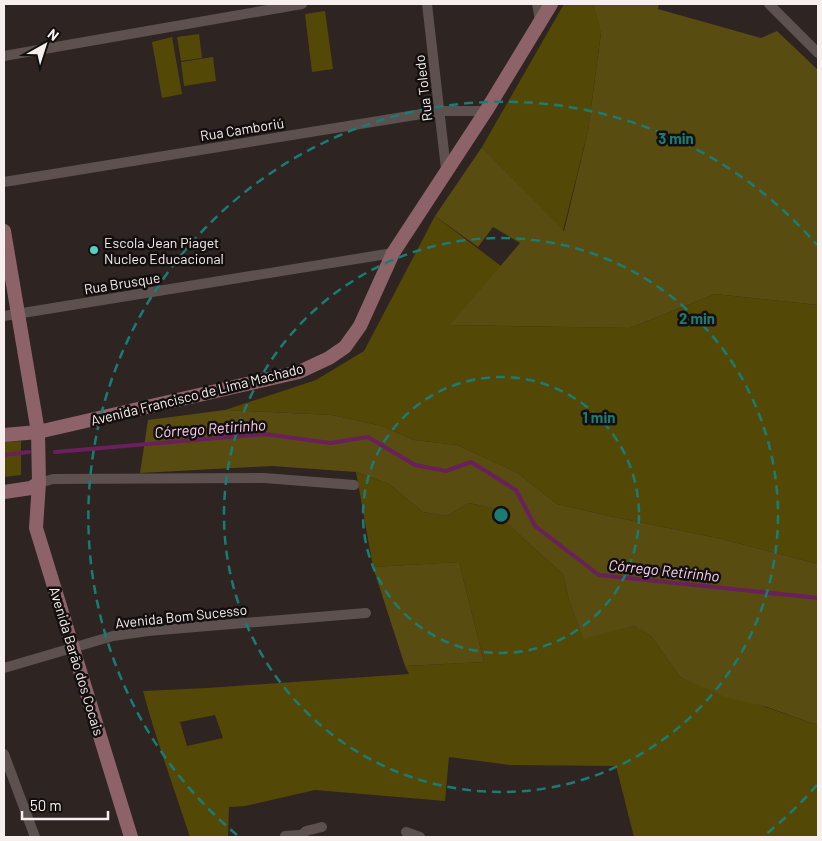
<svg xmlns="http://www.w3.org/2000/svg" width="822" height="841" font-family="Barlow,sans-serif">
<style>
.green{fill:#544807;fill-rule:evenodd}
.forest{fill:#584c11}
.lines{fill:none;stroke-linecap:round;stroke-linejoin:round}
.stream{stroke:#6a205c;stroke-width:4}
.street{stroke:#5c514e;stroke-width:10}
.secondary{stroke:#8d6369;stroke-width:14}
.ring{fill:none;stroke:#1b7c74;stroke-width:2.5;stroke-dasharray:9 6}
.poi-dot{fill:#55cec5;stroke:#130f0e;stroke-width:2}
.labels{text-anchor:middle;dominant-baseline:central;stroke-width:5;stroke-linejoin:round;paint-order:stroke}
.street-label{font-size:14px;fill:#f6efed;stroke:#130f0e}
.poi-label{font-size:14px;fill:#f6efed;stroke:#130f0e;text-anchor:start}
.water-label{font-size:15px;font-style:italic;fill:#fdd1f1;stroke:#130f0e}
.centre{fill:#1b7c74;stroke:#130f0e;stroke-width:2.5}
.ring-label{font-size:15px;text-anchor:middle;font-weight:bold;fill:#1b7c74;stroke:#130f0e;stroke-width:5;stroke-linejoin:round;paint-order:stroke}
</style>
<rect width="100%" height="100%" fill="#2e2422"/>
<g class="green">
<polygon points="564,4 593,4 601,32 588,131 563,231 482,147"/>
<polygon points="325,11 333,69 312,72 305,14"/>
<polygon points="199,34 202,58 181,61 177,37"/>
<polygon points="172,37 182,94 162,98 152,42"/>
<polygon points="213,57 216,81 184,86 181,62"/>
<polygon points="435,216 501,266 451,325 630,328 715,294 818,305 818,564 718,538 609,516 557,504 518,473 457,445 414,440 382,426 332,415 225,410 316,380 364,351"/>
<polygon points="21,441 21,475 4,477 4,442"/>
<path d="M 356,472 L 389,484 L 423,512 L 447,516 L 469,503 L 492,508 L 528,543 L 563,574 L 569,600 L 583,638 L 634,626 L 651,636 L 680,677 L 811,723 L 818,724 L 818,837 L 634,837 L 616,766 L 510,765 L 449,757 L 445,801 L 315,790 L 245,806 L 229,807 L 228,837 L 190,837 C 174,788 156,740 143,691 L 207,688 L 409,674 L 405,666 L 484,662 L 459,562 L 373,567 ZM 215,715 L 223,738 L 187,746 L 180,722 Z"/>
</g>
<g class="forest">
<polygon points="593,4 659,4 658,9 761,38 777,31 818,70 818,305 715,294 630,328 450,325 520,243 493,227 478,247 435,216 482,147 564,231 588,131 601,33"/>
<polygon points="225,410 332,415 382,426 414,440 457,445 518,473 557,504 609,516 718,538 818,564 818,724 811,723 767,707 725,697 680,677 651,636 634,626 583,639 569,600 563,574 528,543 492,508 469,503 447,516 423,512 389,484 356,472 272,466 140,473 148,420"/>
<polygon points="459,562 484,662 405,666 373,567"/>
</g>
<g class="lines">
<g class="stream">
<polyline points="55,452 265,434 330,443 368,437 415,465 446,471 471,462 516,490 535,526 599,575 818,598"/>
<polyline points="4,455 29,452"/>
</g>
<g class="street">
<polyline points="427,4 446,169"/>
<polyline points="537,4 540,21"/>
<polyline points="769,4 818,53"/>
<polyline points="4,56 302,4"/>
<polyline points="4,182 440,111 486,111"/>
<polyline points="4,316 393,253"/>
<polyline points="39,483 53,479 264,478 354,485"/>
<polyline points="4,668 113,636 148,631 366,613"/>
<polyline points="4,754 35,837"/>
<polyline points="406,832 420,837"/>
<polyline points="285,836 300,835"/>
<polyline points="299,837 306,831 322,827"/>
</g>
<g class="secondary">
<polyline points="4,231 38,432 39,483 36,528 131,837"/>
<polyline points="4,435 38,432 299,372 329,358 345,347 360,326 393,253 486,111 551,4"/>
<polyline points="4,492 31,488 39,483"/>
</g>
</g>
<g class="ring">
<circle cx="501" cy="515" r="138"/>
<circle cx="501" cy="515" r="277"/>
<path d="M817 785A415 415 0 0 1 765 835M237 835A415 415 0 1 1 817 245"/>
</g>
<circle class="poi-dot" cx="94" cy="250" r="5"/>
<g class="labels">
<g class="street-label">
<text transform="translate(423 88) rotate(-97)">Rua Toledo</text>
<text transform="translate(242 129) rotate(-9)">Rua Camboriú</text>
<text transform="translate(122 283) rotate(-9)">Rua Brusque</text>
<text transform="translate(197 394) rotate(-14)">Avenida Francisco de Lima Machado</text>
<text transform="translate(181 616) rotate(-6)">Avenida Bom Sucesso</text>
<text transform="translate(77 661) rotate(73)">Avenida Barão dos Cocais</text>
</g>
<g class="poi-label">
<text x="104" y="242">Escola Jean Piaget<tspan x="104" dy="16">Nucleo Educacional</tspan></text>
</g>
<g class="water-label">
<text transform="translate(210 428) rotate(-4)">Córrego Retirinho</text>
<text transform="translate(664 570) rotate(6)">Córrego Retirinho</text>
</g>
</g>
<circle cx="501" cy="515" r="8" class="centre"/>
<g class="ring-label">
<text x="676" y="144">3 min</text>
<text x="697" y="324">2 min</text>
<text x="599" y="423">1 min</text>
</g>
<rect width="822" height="841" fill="none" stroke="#f6efed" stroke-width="10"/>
<g transform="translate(45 45) rotate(39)" stroke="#130f0e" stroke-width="4" paint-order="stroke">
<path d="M0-4L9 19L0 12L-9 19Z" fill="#f6efed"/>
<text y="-8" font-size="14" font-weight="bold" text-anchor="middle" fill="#f6efed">N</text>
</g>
<path d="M22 811v8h86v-8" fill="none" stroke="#f6efed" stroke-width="2.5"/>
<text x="30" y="811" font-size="15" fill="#f6efed" stroke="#130f0e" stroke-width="4" paint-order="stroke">50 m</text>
</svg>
